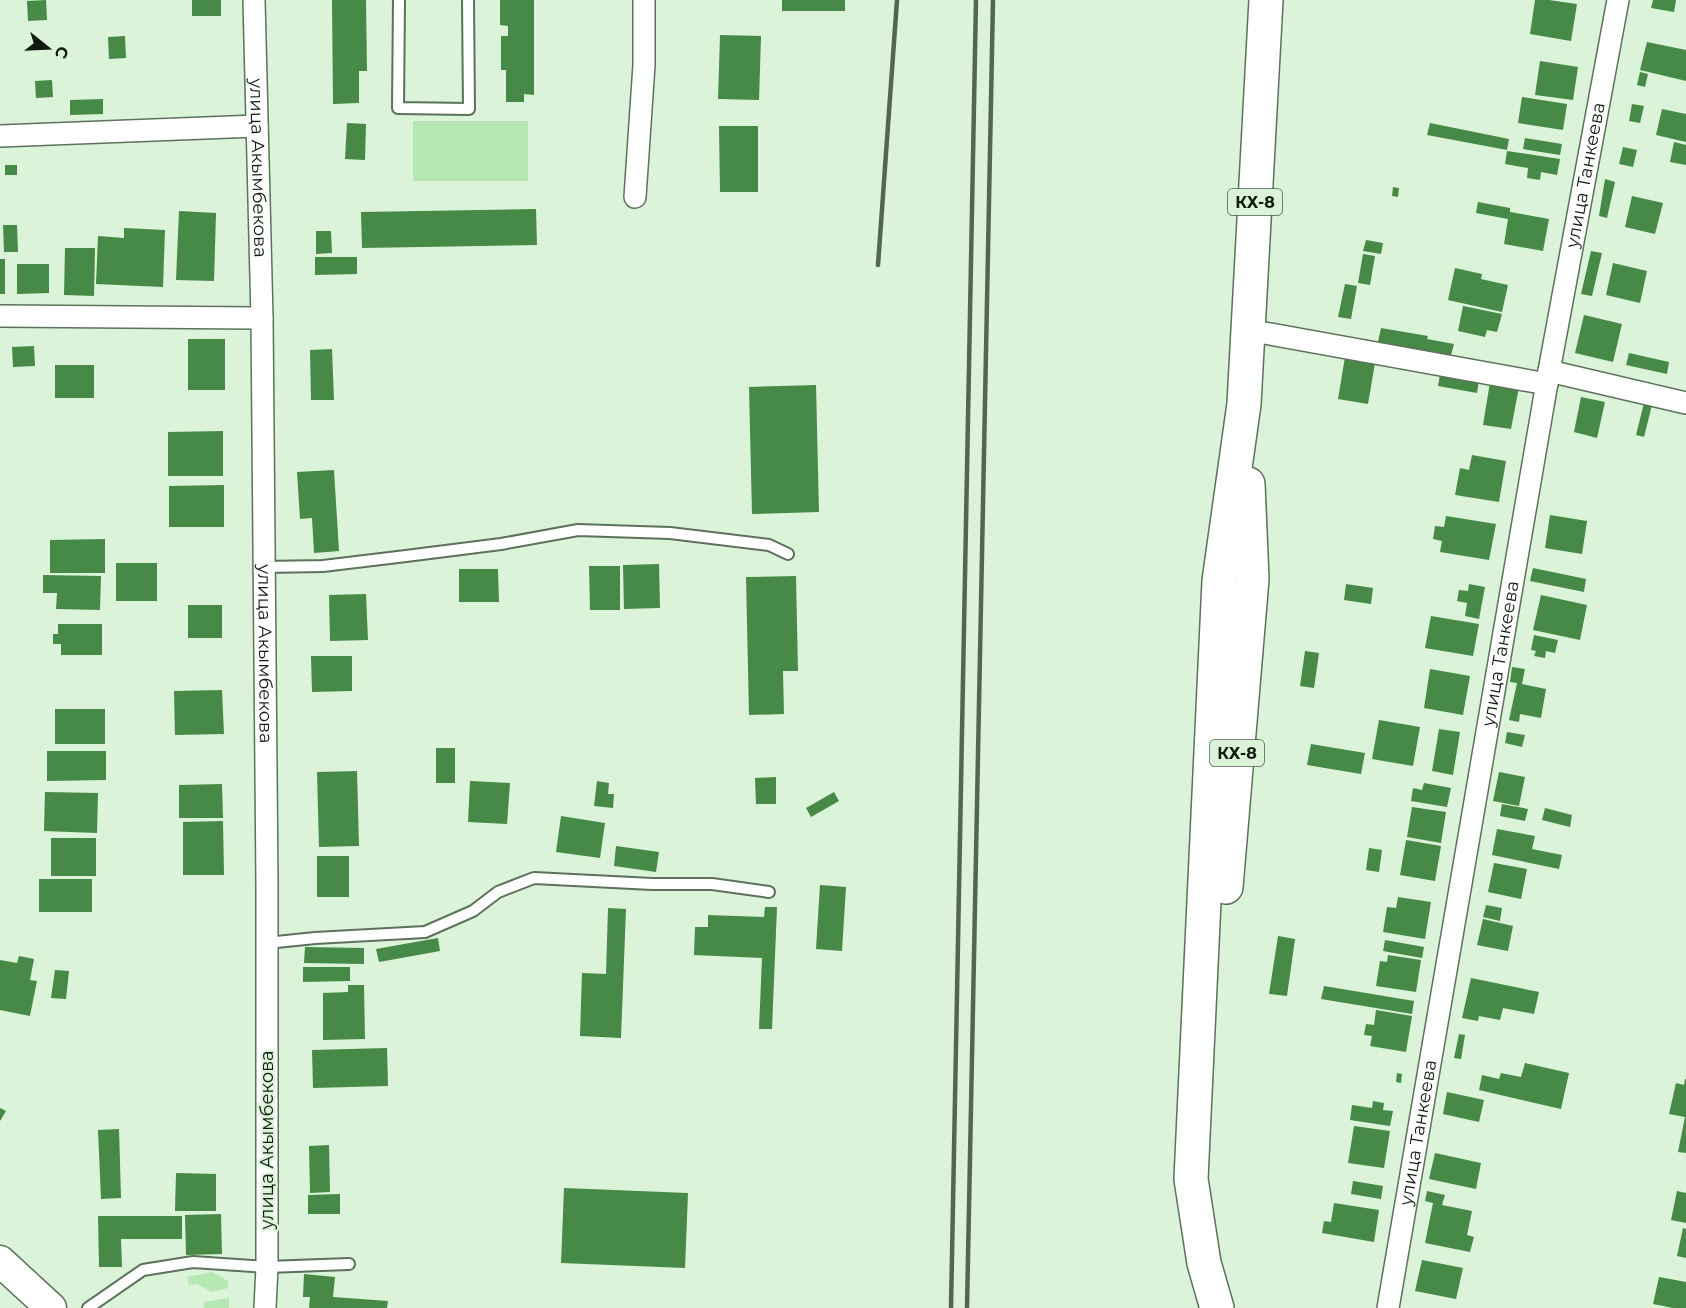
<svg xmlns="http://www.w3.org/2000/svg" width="1686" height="1308" font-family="Montserrat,sans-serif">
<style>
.green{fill:#b5e8b2}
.building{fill:#478946}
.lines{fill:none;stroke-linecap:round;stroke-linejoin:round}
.service-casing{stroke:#5c725a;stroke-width:14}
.minor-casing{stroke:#5c725a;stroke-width:24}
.secondary-casing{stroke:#5c725a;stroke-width:33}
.primary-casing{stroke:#5c725a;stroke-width:36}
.service{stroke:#fff;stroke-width:10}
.minor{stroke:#fff;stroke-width:21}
.secondary{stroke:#fff;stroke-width:30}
.primary{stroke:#fff;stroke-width:33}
.rail{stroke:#556455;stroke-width:4.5}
.labels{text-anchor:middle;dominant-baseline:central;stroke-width:4.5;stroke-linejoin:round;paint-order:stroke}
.shield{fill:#daf3d9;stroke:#4d5b4d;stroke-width:1.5}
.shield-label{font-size:16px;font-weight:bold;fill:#111a11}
.street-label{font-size:18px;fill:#111a11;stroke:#daf3d9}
</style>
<rect width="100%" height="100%" fill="#daf3d9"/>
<g class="green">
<rect x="413" y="121" width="115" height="60"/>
<polygon points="212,1272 228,1281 228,1288 212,1292 197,1284 189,1285 187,1277"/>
<polygon points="229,1298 229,1308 204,1308 204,1302"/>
</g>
<g class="building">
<polygon points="46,0 47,20 28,21 27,1"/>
<rect x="192" y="0" width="29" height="16"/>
<polygon points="332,0 366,0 367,71 359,71 359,103 333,104"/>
<polygon points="500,0 534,0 534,95 524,94 524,102 506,102 506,70 501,70 501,36 508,36 508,26 500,25"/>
<rect x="782" y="0" width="63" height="11"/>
<polygon points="1535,0 1549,0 1577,4 1571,41 1530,34"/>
<polygon points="1653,0 1676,0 1674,12 1651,8"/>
<polygon points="720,35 761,36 759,100 718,99"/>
<polygon points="125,36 126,58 109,59 108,37"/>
<polygon points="1647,42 1686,50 1686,81 1640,70"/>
<polygon points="1540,61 1578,67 1573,100 1535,95"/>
<polygon points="1640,72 1648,74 1645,87 1637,85"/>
<polygon points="52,80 53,97 36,98 35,81"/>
<polygon points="1522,97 1567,104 1563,130 1518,123"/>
<polygon points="103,99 103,114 70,115 70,100"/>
<polygon points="1632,104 1644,106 1640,123 1629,121"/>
<polygon points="1662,109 1686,114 1686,142 1656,135"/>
<polygon points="347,123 366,124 365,160 345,159"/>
<polygon points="1430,123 1509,139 1507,150 1427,135"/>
<polygon points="719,126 758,126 758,192 720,192"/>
<polygon points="1525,138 1562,144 1560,155 1523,149"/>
<polygon points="1674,142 1686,145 1686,165 1670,162"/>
<polygon points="1623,147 1637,150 1633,167 1619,164"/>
<polygon points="1507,151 1560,159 1557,175 1541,172 1540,180 1527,178 1528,168 1505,164"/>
<rect x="5" y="165" width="12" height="10"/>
<polygon points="1605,179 1615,182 1607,218 1599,216"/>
<polygon points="1393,187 1399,188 1398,197 1392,196"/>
<polygon points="1632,196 1663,203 1655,234 1625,227"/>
<polygon points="1478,202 1510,208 1510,212 1549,219 1543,251 1504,244 1508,219 1476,213"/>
<polygon points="536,209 537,245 362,248 361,212"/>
<polygon points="179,211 216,213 214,281 176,280"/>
<polygon points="3,225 17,225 18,252 4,252"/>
<polygon points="124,228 165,230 163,287 96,284 98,236 124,238"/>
<polygon points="316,231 331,231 332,253 316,254"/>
<polygon points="1366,240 1383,243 1381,254 1363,251"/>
<polygon points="65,248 95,248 94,296 64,295"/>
<polygon points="1591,251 1602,253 1592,296 1581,294"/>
<polygon points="1363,254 1375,256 1370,285 1358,283"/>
<polygon points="315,257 357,257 357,274 315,275"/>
<rect x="0" y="259" width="5" height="35"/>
<polygon points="1613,263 1647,271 1640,303 1606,295"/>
<polygon points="17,264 49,264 49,293 17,294"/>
<polygon points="1455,268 1482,274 1481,279 1508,285 1502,312 1448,300"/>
<polygon points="1345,284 1357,286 1351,319 1338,317"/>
<polygon points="1463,306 1502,314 1497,332 1487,330 1485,337 1458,331"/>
<polygon points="1584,315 1622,324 1613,362 1575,353"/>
<polygon points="1381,328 1428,336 1427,339 1454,344 1451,355 1378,342"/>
<rect x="188" y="339" width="37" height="51"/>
<polygon points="34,346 35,366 13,367 12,347"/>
<polygon points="332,349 334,400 311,400 310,350"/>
<polygon points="1629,353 1669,362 1667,374 1626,365"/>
<polygon points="1345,357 1375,363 1368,404 1338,399"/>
<rect x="55" y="365" width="39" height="33"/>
<polygon points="1440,374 1479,380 1477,393 1438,386"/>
<polygon points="1490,382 1519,387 1511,429 1483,425"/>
<polygon points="816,385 819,512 752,514 749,387"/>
<polygon points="1581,397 1605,402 1597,438 1574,432"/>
<polygon points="1644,403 1652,405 1644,437 1636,435"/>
<polygon points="223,431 223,476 168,476 168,432"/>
<polygon points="1472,455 1506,461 1499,502 1455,495 1460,468 1469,470"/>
<polygon points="334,470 339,551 314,553 312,518 300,519 297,472"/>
<polygon points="224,485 224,527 169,527 169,486"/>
<polygon points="1550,515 1587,521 1582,554 1545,548"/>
<polygon points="1446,516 1496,524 1489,560 1440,552 1442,541 1433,539 1435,526 1444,527"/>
<polygon points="105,539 105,573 50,573 50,540"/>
<rect x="116" y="563" width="41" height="38"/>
<polygon points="659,564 660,608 624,609 623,565"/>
<polygon points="589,566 620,566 620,610 590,610"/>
<polygon points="1533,568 1586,579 1584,592 1530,581"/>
<polygon points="459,569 498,569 499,602 459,602"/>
<polygon points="43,575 101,576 100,610 56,609 57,593 43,593"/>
<polygon points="796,576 798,671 783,671 784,714 749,715 746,577"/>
<polygon points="1346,584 1373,588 1371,604 1344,600"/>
<polygon points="1469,584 1485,587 1479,619 1465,616 1467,603 1457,601 1459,590 1468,591"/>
<polygon points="366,594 368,640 330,641 329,595"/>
<polygon points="1541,595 1587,605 1580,640 1533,630"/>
<rect x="188" y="605" width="34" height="33"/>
<polygon points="1431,616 1479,624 1473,656 1425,648"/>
<polygon points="58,624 102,624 102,655 61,655 61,644 53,644 53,634 58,634"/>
<polygon points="1534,635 1558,640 1555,653 1546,651 1545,658 1534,656 1536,651 1531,650"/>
<polygon points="1305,651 1319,653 1314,688 1300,686"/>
<polygon points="311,656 352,656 352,691 312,692"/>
<polygon points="1512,667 1525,669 1522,684 1546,689 1541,718 1520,714 1519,722 1509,720 1517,683 1510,682"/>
<polygon points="1430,669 1470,676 1463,715 1424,708"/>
<polygon points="222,690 224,734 175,735 174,691"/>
<rect x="55" y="709" width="50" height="35"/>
<polygon points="1379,720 1420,727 1413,766 1372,759"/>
<polygon points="1439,729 1460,732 1453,775 1432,771"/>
<polygon points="1507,732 1525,735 1522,747 1505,743"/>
<polygon points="1311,744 1365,753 1361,774 1307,765"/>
<rect x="436" y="748" width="19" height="35"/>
<polygon points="47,751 106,751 106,780 47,781"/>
<polygon points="357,771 359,846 319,847 317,772"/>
<polygon points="1499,772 1525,777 1519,806 1493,801"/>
<polygon points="776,777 776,804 756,804 755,778"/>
<polygon points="470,781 510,783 507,824 468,822"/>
<polygon points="597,781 609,783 608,794 614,794 613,808 594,806"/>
<polygon points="1424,783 1451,788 1447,807 1411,801 1413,788 1422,790"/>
<polygon points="222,784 223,818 179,818 179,785"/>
<polygon points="45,792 98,793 97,833 44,831"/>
<polygon points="834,792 839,801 811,817 806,808"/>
<polygon points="1502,804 1528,809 1525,821 1500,816"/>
<polygon points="1412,807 1446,812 1441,843 1407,837"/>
<polygon points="1545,808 1572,815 1570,827 1542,820"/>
<polygon points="561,816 605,823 600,858 556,852"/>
<polygon points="223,821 224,875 183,875 183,822"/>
<polygon points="1497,829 1535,836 1532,849 1562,855 1559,869 1492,855"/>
<rect x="51" y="838" width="45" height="38"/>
<polygon points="1406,840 1441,846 1435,881 1400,875"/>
<polygon points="616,846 659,852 656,872 614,866"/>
<polygon points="1369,848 1382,850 1379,872 1366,870"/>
<rect x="317" y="856" width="32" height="41"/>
<polygon points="1494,863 1527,869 1521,899 1488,892"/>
<rect x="39" y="879" width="53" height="33"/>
<polygon points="820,885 846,887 842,951 816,949"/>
<polygon points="1398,897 1431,902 1425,939 1383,932 1387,907 1396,908"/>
<polygon points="1486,905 1502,908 1500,921 1483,917"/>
<polygon points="765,907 777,907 772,1029 759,1029 762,958 694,955 695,927 708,927 708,915 764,917"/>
<polygon points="608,908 626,909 621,1038 580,1036 582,973 606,974"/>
<polygon points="1483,919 1513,926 1508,951 1477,945"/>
<polygon points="1278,936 1295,939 1287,996 1269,994"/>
<polygon points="438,938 440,951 379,962 376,949"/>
<polygon points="1385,940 1424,947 1422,958 1383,951"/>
<polygon points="305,947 364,948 364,964 304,963"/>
<polygon points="1388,955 1421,960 1416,992 1376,986 1380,961 1387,962"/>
<polygon points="19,956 34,959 30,980 37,981 30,1016 0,1010 0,960 17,963"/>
<polygon points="303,967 350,967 350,981 303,982"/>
<polygon points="55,970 69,971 66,999 51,998"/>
<polygon points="1471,978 1539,992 1534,1014 1503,1008 1500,1020 1479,1016 1478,1021 1462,1018"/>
<polygon points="348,985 364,985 365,1039 323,1040 323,993 348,992"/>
<polygon points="1324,986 1414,1001 1412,1014 1321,999"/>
<polygon points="1376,1010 1412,1016 1406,1052 1370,1046 1372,1036 1364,1035 1366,1024 1374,1025"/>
<polygon points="1459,1034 1465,1035 1461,1059 1454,1058"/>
<polygon points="387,1048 388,1086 313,1088 312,1050"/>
<polygon points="1525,1063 1569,1073 1561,1109 1479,1090 1482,1075 1499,1079 1501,1073 1521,1077"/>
<polygon points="1397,1073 1402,1074 1401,1083 1396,1082"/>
<polygon points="1685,1079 1686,1079 1686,1153 1678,1152 1685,1117 1669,1114 1676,1083 1684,1085"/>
<polygon points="1447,1092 1484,1100 1479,1122 1443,1114"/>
<polygon points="1373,1101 1384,1103 1383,1110 1393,1111 1390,1126 1350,1120 1352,1105 1372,1108"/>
<polygon points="0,1108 6,1111 0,1121"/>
<polygon points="1354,1126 1390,1131 1384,1168 1348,1163"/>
<polygon points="119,1129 121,1198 101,1199 98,1130"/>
<polygon points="329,1145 330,1192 310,1193 309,1146"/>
<polygon points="1435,1153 1481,1163 1476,1189 1429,1179"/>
<polygon points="176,1173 216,1174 216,1211 175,1211"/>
<polygon points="1353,1181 1383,1186 1381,1199 1351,1194"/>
<polygon points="564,1188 688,1193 685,1268 561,1263"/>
<polygon points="1427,1191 1445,1195 1442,1205 1472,1211 1467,1235 1474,1237 1470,1252 1425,1243 1433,1203 1425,1201"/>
<polygon points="1677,1191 1686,1193 1686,1223 1671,1220"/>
<polygon points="340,1194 340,1214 308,1214 308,1195"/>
<polygon points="1334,1203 1379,1210 1374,1242 1322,1233 1324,1221 1331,1222"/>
<polygon points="221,1214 222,1254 186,1255 185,1215"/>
<polygon points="98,1216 182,1216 182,1239 121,1239 122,1267 99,1267"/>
<polygon points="1683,1228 1686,1229 1686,1258 1677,1256"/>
<polygon points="1422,1260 1463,1268 1456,1299 1415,1291"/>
<polygon points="304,1274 335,1277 333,1297 388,1301 387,1308 309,1308 310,1297 303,1297"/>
<polygon points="1659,1277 1686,1282 1686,1308 1673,1308 1653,1304"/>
</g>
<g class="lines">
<defs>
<g id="service">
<polyline points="399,0 398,108 469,109 468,0"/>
<polyline points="264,567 323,566 406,556 501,544 578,530 670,533 769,545 788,554"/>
<polyline points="267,943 315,938 425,932 473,911 498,892 534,878 652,884 712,884 769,892"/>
<polyline points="88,1308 143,1270 193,1262 267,1267 349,1264"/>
</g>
<g id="minor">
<path id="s1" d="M 254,0 L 262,318 L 267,885 L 267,1267 L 265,1308"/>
<polyline points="0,136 257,126"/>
<polyline points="635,197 644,65 644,0"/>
<polyline points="0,316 262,318"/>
<polyline points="1248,330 1547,384"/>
<polyline points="1549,371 1686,403"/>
<path id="s2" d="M 1388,1308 L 1549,371 L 1618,0"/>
</g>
<polyline id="secondary" points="0,1261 51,1308"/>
<g id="primary">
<polyline points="1226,887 1252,579 1248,484"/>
<polyline points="1217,1308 1204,1263 1191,1179 1219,581 1244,404 1266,0"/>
</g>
</defs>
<use href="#service" class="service-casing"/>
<use href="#minor" class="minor-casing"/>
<use href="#secondary" class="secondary-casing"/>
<use href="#primary" class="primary-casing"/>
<use href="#service" class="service"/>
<use href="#minor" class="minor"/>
<use href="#secondary" class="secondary"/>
<use href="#primary" class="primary"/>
<g class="rail">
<polyline points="878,265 897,0"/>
<polyline points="951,1308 976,0"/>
<polyline points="967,1308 993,0"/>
</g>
</g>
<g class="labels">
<g class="shield">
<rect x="1228" y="189" width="54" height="26" rx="4.5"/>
<rect x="1210" y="740" width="54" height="26" rx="4.5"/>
</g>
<g class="shield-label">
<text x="1255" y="202">КХ-8</text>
<text x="1237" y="753">КХ-8</text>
</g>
<g class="street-label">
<text stroke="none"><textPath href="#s1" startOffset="168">улица Акымбекова</textPath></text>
<text stroke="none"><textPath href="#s2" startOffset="1150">улица Танкеева</textPath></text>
<text stroke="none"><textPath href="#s1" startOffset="654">улица Акымбекова</textPath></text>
<text stroke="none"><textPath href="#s2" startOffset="664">улица Танкеева</textPath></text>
<text stroke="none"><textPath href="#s2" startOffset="178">улица Танкеева</textPath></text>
<text transform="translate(267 1140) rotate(-90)">улица Акымбекова</text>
</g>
</g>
<g transform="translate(48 48) rotate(108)" stroke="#daf3d9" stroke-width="4.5" paint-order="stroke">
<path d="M0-4.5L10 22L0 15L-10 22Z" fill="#111a11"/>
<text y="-9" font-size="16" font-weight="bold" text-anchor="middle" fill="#111a11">С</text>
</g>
</svg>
